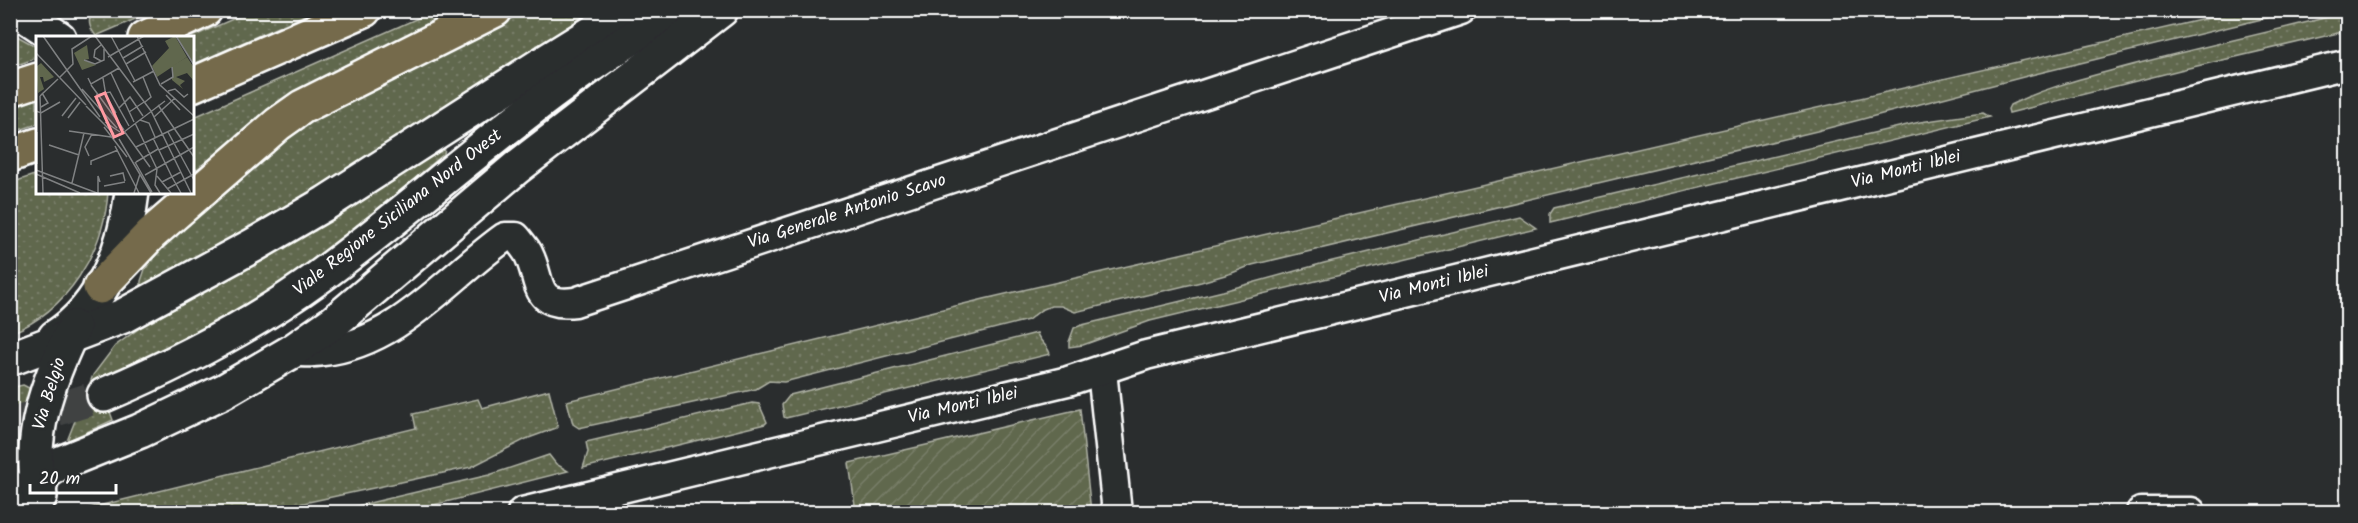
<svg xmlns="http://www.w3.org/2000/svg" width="2358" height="523" font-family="Kalam,sans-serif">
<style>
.grass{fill:url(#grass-dots);stroke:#b0b3a6;stroke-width:1.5}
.garden{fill:url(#garden-furrows);stroke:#b0b3a6;stroke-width:1.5}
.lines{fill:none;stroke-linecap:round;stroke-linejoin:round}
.secondary-tunnel{stroke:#3f4243;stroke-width:33;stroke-dasharray:33 16;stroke-linecap:butt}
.street-casing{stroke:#fff;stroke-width:33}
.secondary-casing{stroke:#fff;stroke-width:38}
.primary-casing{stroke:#fff;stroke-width:38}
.street{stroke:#2a2d2e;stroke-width:28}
.secondary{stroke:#2a2d2e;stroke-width:33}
.primary{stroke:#746b4b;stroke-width:33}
.labels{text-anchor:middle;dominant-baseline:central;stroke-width:6;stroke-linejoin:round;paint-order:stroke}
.street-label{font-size:18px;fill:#fff;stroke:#2a2d2e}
.inset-road{fill:none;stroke:#7f8182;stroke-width:1.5}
.view{fill:#ff9aa2;fill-opacity:0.15;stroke:#ff9aa2;stroke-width:3}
.inset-edge{fill:none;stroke:#fff;stroke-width:3}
</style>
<defs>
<pattern id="grass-dots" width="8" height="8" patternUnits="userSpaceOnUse" patternTransform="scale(1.5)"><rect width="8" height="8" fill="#60674d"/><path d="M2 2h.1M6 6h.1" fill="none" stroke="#787e68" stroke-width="1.8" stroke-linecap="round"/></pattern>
<pattern id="garden-furrows" width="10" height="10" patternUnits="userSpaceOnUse" patternTransform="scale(1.5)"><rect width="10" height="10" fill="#60674d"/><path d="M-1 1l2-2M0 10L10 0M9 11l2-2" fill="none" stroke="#787e68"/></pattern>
</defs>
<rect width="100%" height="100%" fill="#2a2d2e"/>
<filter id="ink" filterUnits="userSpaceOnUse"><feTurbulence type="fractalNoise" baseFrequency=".0167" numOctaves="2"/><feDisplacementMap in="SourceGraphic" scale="12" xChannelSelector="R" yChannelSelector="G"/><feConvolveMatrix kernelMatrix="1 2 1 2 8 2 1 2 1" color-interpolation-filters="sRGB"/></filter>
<g filter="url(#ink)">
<g class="grass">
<polygon points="2244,10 2295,11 2031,75 1817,131 1252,265 1232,273 1201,282 1075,312 1061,306 1051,306 1041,310 1028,320 784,382 769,381 756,389 579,428 573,424 567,401 984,299"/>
<path d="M 93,11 L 93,10 L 154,11 L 96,36 C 89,27 87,21 93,11 Z"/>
<polygon points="251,11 314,11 192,65 192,37"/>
<polygon points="434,11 466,11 267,113 192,173 192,118"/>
<polygon points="527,11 591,11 476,89 347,172 141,290 141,281 145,269 159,251 193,216 286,134 486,29"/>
<path d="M 2347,12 L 2347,31 L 2180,70 L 2009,113 L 2008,109 L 2010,105 C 2042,89 2076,80 2110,71 C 2189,49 2269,33 2347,12 Z"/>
<polygon points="10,32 37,47 37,58 11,67"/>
<polygon points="37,99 37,124 11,133 11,109"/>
<polygon points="1983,113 1990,117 1550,223 1550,214 1554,208 1920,122"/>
<path d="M 445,147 L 444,154 C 403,188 363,224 321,256 C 254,308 176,345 99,382 L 113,420 L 67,441 L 93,375 L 115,346 L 141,327 L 290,244 L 374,193 Z"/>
<path d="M 37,174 L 38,192 L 108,192 C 104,252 67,311 11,333 L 11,183 Z"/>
<polygon points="1519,216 1536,228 1150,321 1083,345 1069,347 1069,342 1074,328 1082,325 1223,291 1324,263"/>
<path d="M 1037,333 C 1039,342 1048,345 1050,354 L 786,418 L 784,417 L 782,405 L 790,395 Z"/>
<polygon points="23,385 29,388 30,394 22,439 21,466 11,442 10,388"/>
<polygon points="549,390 558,426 556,428 526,439 471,467 262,512 74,512 416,428 413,414 478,399 482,408"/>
<polygon points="752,403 759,404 767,422 765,424 583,468 588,452 586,442"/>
<polygon points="549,455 556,464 568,471 406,512 331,512 489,475"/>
</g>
<polygon class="garden" points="1080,409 1091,512 856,512 849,463"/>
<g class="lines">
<polyline class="secondary-tunnel" points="10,424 104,395"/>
<defs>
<g id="street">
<path d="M 291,352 C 302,352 313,353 323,351 C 398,343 447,278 505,237 L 516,237 C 520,242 525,248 528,253 C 542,280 532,307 575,302 L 1461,10"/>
<polyline points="1102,371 1117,512"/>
<polyline points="522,512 1068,381 1146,355 2348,64"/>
<polyline points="2141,512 2191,512"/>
</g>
<g id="secondary">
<polyline points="14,10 29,18 59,38"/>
<path d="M 55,337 C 103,307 126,245 132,192"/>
<polyline points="15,357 123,316 254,245 326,203 539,66 629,10"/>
<path d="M 104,395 C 179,363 252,326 319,277 C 439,189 547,82 680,10"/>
<polyline points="10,487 18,512"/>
<polyline points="39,491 41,480 46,472 58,464 140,431 224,391 291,352 334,322 516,168 721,10"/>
<path d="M 40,496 C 26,438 49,379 74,327"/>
</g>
<g id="primary">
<polyline points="145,38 205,10"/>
<polyline points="192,85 364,10"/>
<polyline points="10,89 38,80"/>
<polyline points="10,155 38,145"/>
<polyline points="100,287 151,234 278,124 302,107 495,10"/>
</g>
</defs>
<use href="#street" class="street-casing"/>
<use href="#secondary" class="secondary-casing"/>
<use href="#primary" class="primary-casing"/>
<use href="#street" class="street"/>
<use href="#secondary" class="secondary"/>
<use href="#primary" class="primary"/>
</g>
</g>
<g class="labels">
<g class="street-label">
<text transform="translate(1906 170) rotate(-14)">Via Monti Iblei</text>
<text transform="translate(847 212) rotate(-18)">Via Generale Antonio Scavo</text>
<text transform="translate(398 213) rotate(-38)">Viale Regione Siciliana Nord Ovest</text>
<text transform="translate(1434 285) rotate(-14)">Via Monti Iblei</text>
<text transform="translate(50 394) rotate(-73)">Via Belgio</text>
<text transform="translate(963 406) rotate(-13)">Via Monti Iblei</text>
</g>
</g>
<g transform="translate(36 36)">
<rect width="158" height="158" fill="#2a2d2e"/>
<path d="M 139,0 L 151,21 L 121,41 L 116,30 L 133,12 L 129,5 ZM 140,0 L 157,0 L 157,28 Z" fill="#60674d"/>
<path d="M 51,9 L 53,23 L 48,24 L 60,29 L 46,34 L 38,17 ZM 151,21 L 157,30 L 157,44 L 151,37 L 140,41 L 149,45 L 144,49 L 147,53 L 136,44 L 136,30 ZM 5,27 L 18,41 L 8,46 L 7,41 L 4,41 L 8,53 L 2,57 L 0,31 Z" fill="#60674d"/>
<path class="inset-road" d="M 7,0 L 64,81M 59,0 L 115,75 L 155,157M 75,0 L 99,45M 101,0 L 124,49 L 158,80M 140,0 L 158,29M 65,9 L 59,14 L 58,21 L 65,25M 0,17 L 50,69M 72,21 L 108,0M 87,22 L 107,10M 48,24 L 59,28 L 68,24 L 68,13M 90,28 L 110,16M 75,37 L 98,86M 24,41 L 37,28 L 36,13 L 56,0M 107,41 L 115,61 L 109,66M 52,42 L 55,48 L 83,32M 67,42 L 70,60 L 80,77M 97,46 L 118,35M 125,48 L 137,41 L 136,31M 55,49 L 88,94M 46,53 L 81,92M 132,55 L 139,53 L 148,61 L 152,58M 60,59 L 74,56 L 93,90M 130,59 L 144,74M 4,60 L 7,157M 4,60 L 22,43M 122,69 L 158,121M 50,70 L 78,98M 5,71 L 12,67 L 6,57M 83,72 L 94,61 L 107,80M 0,75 L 5,77 L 24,66M 93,76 L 108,66M 26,80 L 40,62M 118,81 L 139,62M 32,82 L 44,66M 104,84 L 113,87 L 119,101M 69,86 L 84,96M 99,87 L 121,133M 68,91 L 91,121M 33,95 L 75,101M 88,95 L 114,131M 1,96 L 1,128M 88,96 L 129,65M 132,96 L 158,144M 117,102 L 136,141M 83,103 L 115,157M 13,109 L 43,119M 79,110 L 103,157M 100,111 L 158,83M 123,114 L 158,98M 53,120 L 49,111 L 56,98M 99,126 L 116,156M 100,126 L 122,113M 55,129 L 55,125 L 82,114M 121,133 L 119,149 L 124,157M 0,134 L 61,157M 0,138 L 44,157M 109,139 L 158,111M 74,140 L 87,137 L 89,145M 121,140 L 135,157M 136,141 L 145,157M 126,146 L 145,136M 36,147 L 48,97M 68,150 L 89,146M 131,153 L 158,138M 62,157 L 62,140 L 64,146M 98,157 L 104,138"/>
<path class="view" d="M 69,57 L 87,97 L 78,101 L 60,61 Z"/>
<rect width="158" height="158" class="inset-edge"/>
</g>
<rect width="2358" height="523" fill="none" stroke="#2a2d2e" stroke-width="36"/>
<rect x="18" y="18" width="2322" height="487" fill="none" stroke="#fff" stroke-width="2" filter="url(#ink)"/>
<path d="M30 484v9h86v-9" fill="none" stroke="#ffffff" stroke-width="3"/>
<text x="39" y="484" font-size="18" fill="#ffffff" stroke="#2a2d2e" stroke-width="4.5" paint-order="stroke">20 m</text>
</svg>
